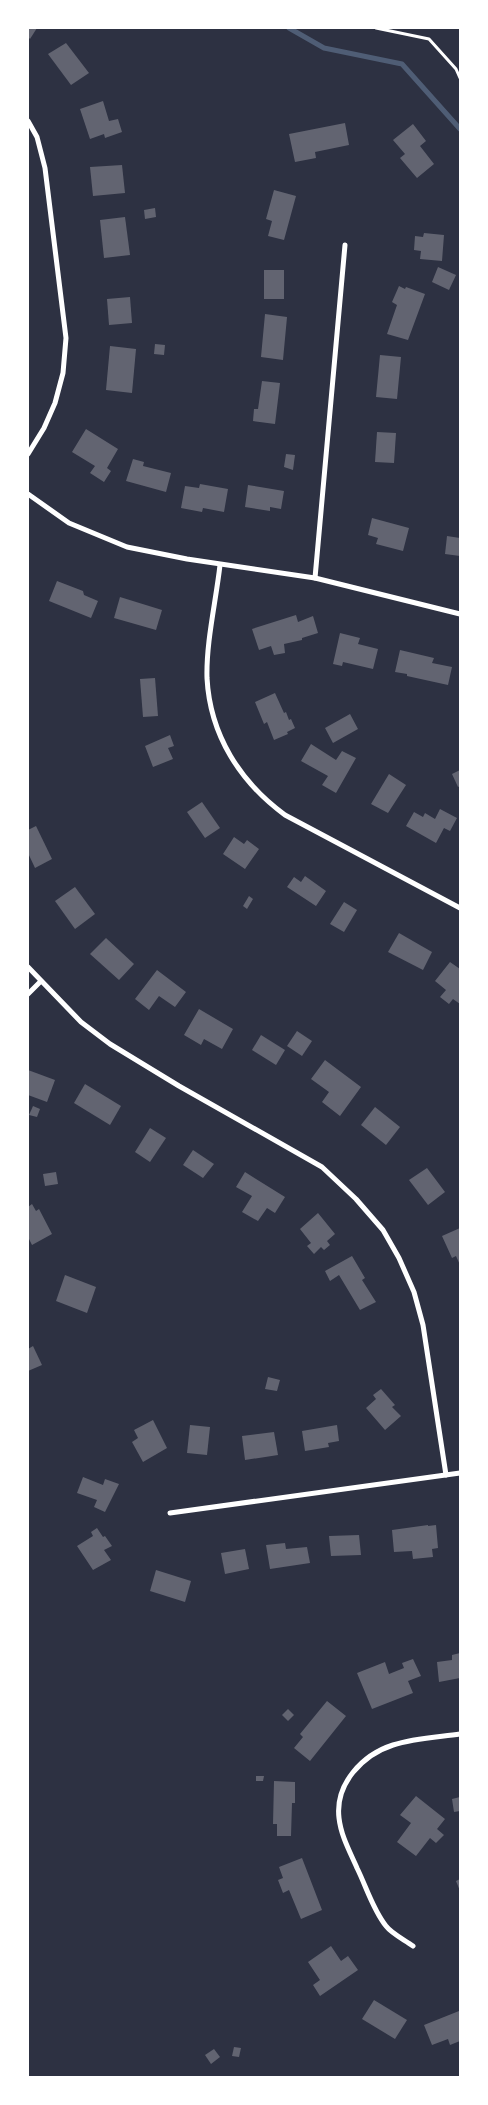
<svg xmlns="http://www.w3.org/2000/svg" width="488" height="2105" font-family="Ubuntu,sans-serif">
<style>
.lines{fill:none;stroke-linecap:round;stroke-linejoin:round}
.stream{stroke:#4f5d75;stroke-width:5}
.building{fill:#626471}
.path{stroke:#fff;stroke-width:3}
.minor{stroke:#fff;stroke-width:5}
</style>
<rect width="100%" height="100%" fill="#2d3142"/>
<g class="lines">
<polyline class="stream" points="289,28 324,48 402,64 460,129"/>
</g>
<g class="building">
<polygon points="28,28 37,28 30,39 28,37"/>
<polygon points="66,43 89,73 71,85 48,54"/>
<polygon points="103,101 109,121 118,119 122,132 105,138 104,134 90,139 80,109"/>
<polygon points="345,123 349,145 315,152 316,158 295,162 289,134"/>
<polygon points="413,124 426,141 420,146 434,164 417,178 400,158 405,154 393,140"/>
<polygon points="122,165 125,193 93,196 90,167"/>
<polygon points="274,190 296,196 284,240 268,236 272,221 266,219"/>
<polygon points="155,208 156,217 145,219 144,210"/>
<polygon points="125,217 130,255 104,258 100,220"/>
<polygon points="424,233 444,235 442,261 420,259 421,251 414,250 415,236 423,237"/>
<polygon points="438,267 456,275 449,290 432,282"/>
<rect x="264" y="270" width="20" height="29"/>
<polygon points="399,286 405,289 406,287 425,294 408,340 387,334 397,305 392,302"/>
<polygon points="130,297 132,323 109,325 107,299"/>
<polygon points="265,314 287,317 283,360 261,357"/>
<polygon points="155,344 165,345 164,355 154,354"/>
<polygon points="110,346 136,349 132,393 106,390"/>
<polygon points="380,355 401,357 397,399 376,397"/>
<polygon points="262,381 280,383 275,424 253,421 254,409 258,409"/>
<polygon points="86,429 118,449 107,468 111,471 104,482 90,473 95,466 72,452"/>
<polygon points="377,432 396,433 394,463 375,462"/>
<polygon points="286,454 295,455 293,470 284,467"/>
<polygon points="133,459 144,462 143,466 171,473 166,492 126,481"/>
<polygon points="200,484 228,489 224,512 203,508 202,512 181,508 185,486 199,488"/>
<polygon points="248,485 284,491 281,509 270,507 270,511 245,507"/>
<polygon points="372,518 409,528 403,551 376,544 378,538 368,535"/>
<polygon points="447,536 460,538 460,556 445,554"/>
<polygon points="57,581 83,591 84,595 98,601 91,618 49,601"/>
<polygon points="120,597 162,610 156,630 114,618"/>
<polygon points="296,615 298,622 313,616 318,633 302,638 302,640 284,644 285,653 274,655 271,646 259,650 252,629"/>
<polygon points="340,633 360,638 358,644 378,649 373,669 343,662 342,666 333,664"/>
<polygon points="400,650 434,658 432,663 452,667 448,685 407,676 407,674 395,672"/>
<polygon points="155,678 158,716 143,717 140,679"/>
<polygon points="275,693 284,713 286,712 289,720 291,719 295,728 287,732 288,734 274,740 267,722 264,724 255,702"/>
<polygon points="350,714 358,729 333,743 325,728"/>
<polygon points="170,735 174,746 168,748 173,759 153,767 145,746"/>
<polygon points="311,744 336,760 342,751 356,758 336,793 322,785 328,776 301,761"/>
<polygon points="460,770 460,786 458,787 452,774"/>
<polygon points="389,774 406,785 388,813 371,804"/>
<polygon points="202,802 220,828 205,838 187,812"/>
<polygon points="440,809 457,818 450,831 444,828 436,843 406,826 414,812 423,817 425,813 435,819"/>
<polygon points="36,826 52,859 35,868 28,853 28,830"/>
<polygon points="234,837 244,844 247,840 259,849 245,869 223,854"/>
<polygon points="305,876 326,891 316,906 287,887 294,877 301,882"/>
<polygon points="75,887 95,914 75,929 55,901"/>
<polygon points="249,896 253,899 247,909 243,906"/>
<polygon points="344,902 357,910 344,932 330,924"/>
<polygon points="399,933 432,952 423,970 388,952"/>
<polygon points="106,938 134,964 119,980 90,954"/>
<polygon points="450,962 460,969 460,1004 453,999 449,1004 440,997 446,990 435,981"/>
<polygon points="157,970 186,992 175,1007 159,996 149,1010 135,999"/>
<polygon points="199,1009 233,1029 222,1049 204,1039 201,1045 184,1035"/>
<polygon points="297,1031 312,1041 302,1056 287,1046"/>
<polygon points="261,1035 285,1050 276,1065 252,1050"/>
<polygon points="325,1060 361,1087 340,1116 322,1102 329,1092 311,1079"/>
<polygon points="28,1070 55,1080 47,1102 28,1095"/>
<polygon points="85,1084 121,1106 110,1125 74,1103"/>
<polygon points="33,1106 40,1109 37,1117 29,1115"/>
<polygon points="375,1107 400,1127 386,1145 361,1125"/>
<polygon points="150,1128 166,1138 150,1162 135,1152"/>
<polygon points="193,1150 214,1164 203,1178 183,1165"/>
<polygon points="427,1168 445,1192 428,1205 409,1180"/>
<polygon points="56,1172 58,1184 45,1186 43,1174"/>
<polygon points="245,1172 285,1197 275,1213 267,1208 258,1221 242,1212 252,1196 236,1187"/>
<polygon points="32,1204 36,1211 39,1209 52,1234 32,1245 28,1237 28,1207"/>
<polygon points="318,1213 335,1234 327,1241 330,1245 324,1250 321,1247 314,1254 307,1246 311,1243 300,1229"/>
<polygon points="460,1228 460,1265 456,1256 452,1258 442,1236"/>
<polygon points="352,1256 365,1278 362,1280 376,1302 360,1310 339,1275 330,1281 325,1271"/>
<polygon points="65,1275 96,1287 87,1313 56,1301"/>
<polygon points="33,1346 42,1365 28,1371 28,1349"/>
<polygon points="268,1377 280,1380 277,1391 265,1389"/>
<polygon points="381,1389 395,1405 392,1407 401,1416 385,1430 366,1408 376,1399 373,1395"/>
<polygon points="153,1420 167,1448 143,1462 132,1442 138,1438 134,1430"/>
<polygon points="190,1425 210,1427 207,1455 187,1453"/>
<polygon points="337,1425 339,1441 328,1443 329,1447 305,1451 302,1431"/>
<polygon points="274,1432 278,1455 245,1460 242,1436"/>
<polygon points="83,1477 103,1485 105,1479 119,1484 105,1512 94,1507 97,1500 77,1493"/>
<polygon points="428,1525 428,1526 436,1525 438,1548 432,1549 433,1557 413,1559 412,1551 394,1552 392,1530"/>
<polygon points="97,1528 103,1537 105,1536 112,1546 104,1550 111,1560 93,1570 77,1546 93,1536 91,1532"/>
<polygon points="359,1535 361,1555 331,1556 329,1536"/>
<polygon points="285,1543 286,1549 307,1547 310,1563 270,1569 266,1545"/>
<polygon points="245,1549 249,1569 225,1574 221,1553"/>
<polygon points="156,1570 191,1581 185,1602 150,1591"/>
<polygon points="460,1653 460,1678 439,1682 437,1662 452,1660 452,1655"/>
<polygon points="413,1659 421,1676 408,1681 413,1693 372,1709 357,1673 385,1662 389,1674 404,1668 402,1663"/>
<polygon points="327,1701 346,1716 310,1761 294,1748 303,1737 300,1734"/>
<polygon points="288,1709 294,1715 288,1721 282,1715"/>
<polygon points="256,1776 264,1776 263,1781 256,1781"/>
<polygon points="274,1781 295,1782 295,1803 292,1803 291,1836 277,1836 277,1824 273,1824"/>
<polygon points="416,1796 445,1819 437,1829 444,1835 436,1843 430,1838 416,1856 397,1842 411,1823 400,1815"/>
<polygon points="460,1797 460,1811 454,1812 452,1799"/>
<polygon points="302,1858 322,1910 301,1919 289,1890 283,1893 278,1880 283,1878 279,1867"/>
<polygon points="460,1879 460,1891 456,1881"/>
<polygon points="331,1946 341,1961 348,1956 358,1970 320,1996 313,1985 320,1980 308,1962"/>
<polygon points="374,2000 407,2020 395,2039 362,2019"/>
<polygon points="459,2011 460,2041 450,2045 448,2039 432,2045 424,2025"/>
<polygon points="234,2047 241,2048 239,2057 232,2056"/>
<polygon points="214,2049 220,2057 211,2064 205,2055"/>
</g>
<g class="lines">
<polyline class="path" points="376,28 429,39 456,69 460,78"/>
<g class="minor">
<polyline points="28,121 37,137 45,168 66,338 63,373 55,403 44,428 28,454"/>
<polyline points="28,494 69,523 127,547 187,559 315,578 460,614"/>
<path d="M 220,565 C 216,601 206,642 207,678 C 210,735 240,782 285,815 L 460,908"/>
<polyline points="315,578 345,245"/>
<polyline points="28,967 81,1022 110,1044 179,1086 322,1167 356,1199 383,1230 399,1258 414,1292 423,1325 446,1475"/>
<polyline points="28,994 40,982"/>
<polyline points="170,1513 460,1473"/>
<path d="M 413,1946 C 405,1940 392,1934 386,1926 C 373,1910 366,1886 357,1868 C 350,1852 341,1836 339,1818 C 335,1784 362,1755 393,1745 C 414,1738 439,1737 460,1734"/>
</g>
</g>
<rect width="488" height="2105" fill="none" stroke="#ffffff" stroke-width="58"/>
</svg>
